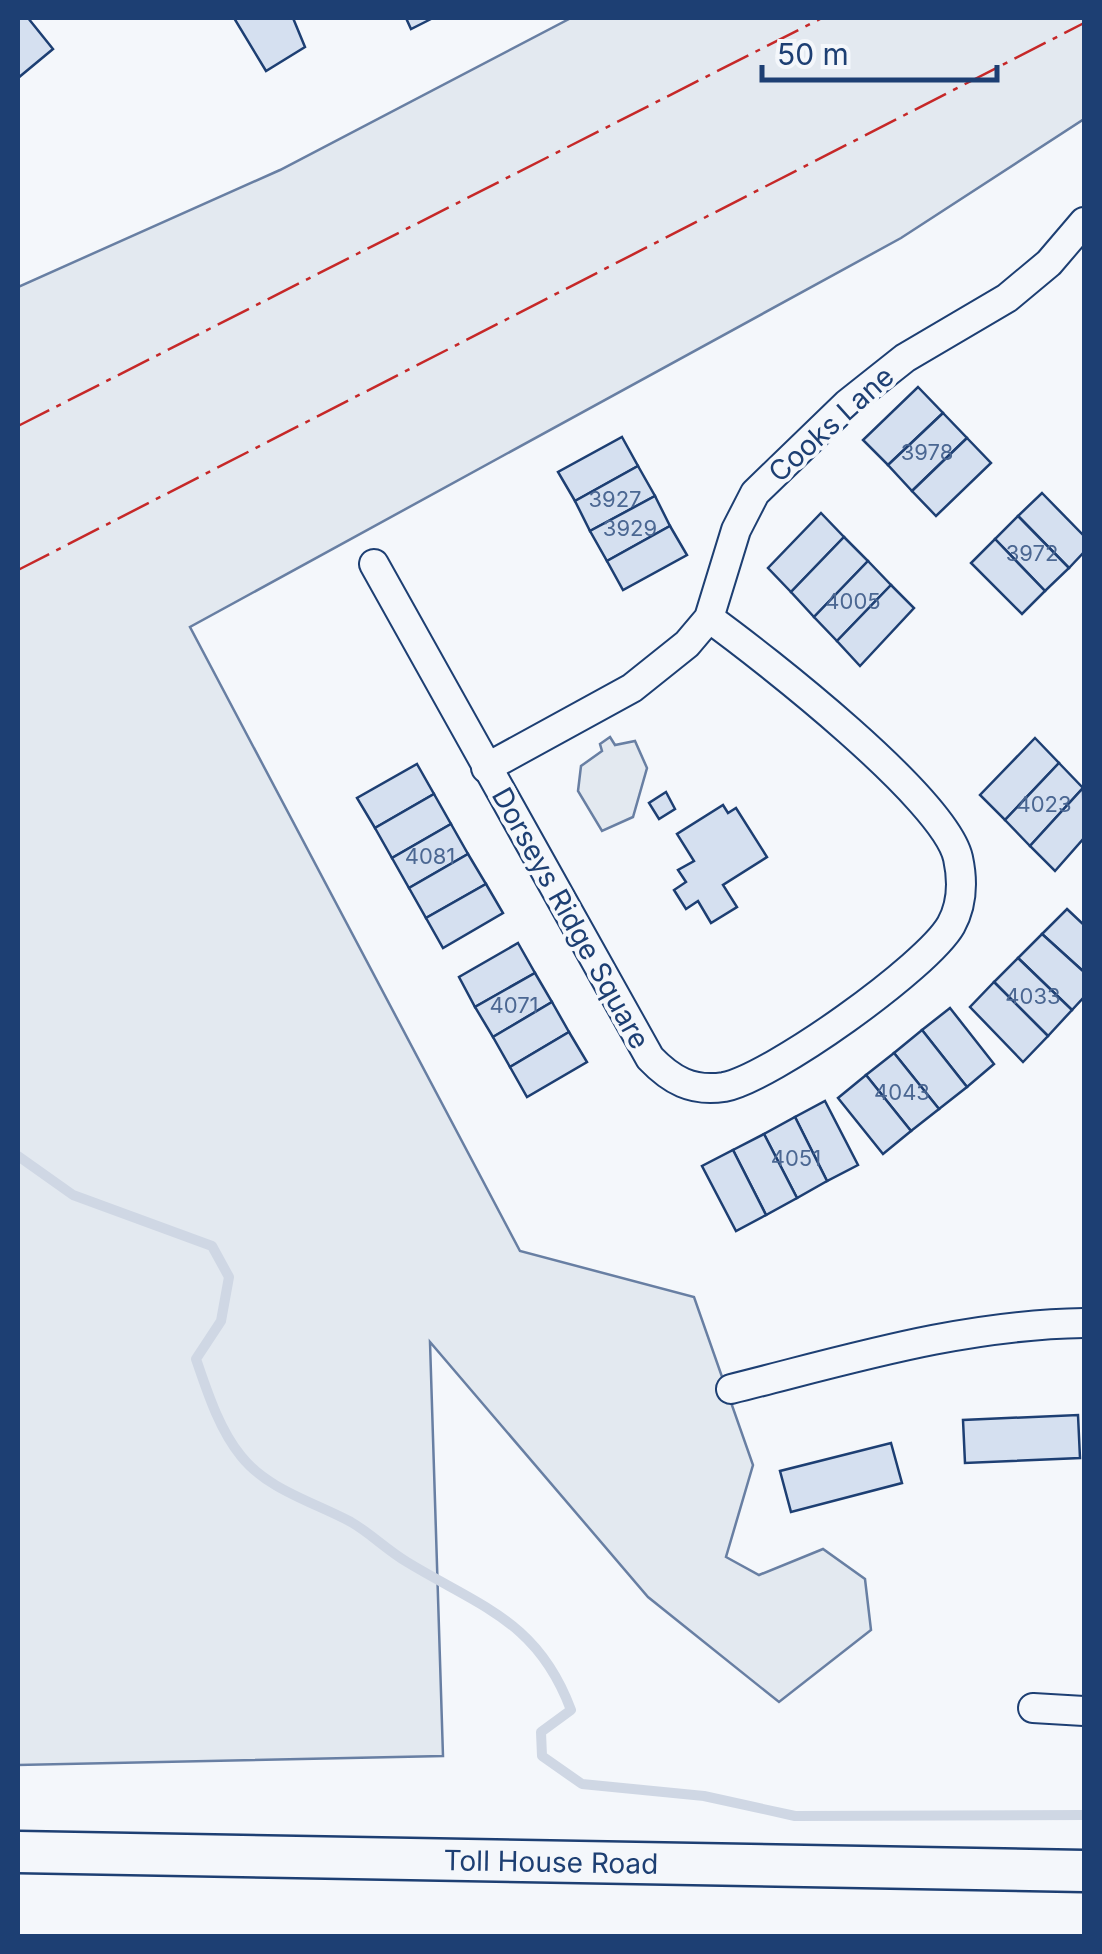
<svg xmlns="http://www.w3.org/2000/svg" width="1102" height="1954" font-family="Inter,sans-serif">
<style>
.green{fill:#e3e9f0;stroke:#687fa3;stroke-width:2.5}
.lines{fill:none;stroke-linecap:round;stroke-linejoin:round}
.stream{stroke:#cfd7e4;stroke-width:10}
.building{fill:#d5e0f0;stroke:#1d3f73;stroke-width:2.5}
.street-casing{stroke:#1d3f73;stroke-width:32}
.secondary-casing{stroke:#1d3f73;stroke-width:45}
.street{stroke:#f4f7fb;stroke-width:28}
.secondary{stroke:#f4f7fb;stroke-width:40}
.power{stroke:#c62828;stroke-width:2.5;stroke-dasharray:35 8 5 8;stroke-linecap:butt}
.labels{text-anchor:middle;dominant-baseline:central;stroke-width:8;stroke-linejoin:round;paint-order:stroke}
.number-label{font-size:22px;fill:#4b6792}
.street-label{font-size:28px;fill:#1d3f73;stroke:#f4f7fb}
</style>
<rect width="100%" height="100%" fill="#f4f7fb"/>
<g class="green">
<polygon points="571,18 1084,18 1084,119 901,238 190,627 520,1251 694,1297 753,1465 726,1557 759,1575 823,1549 865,1579 871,1630 779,1702 648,1597 430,1342 443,1756 18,1765 18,287 280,170"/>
<polygon points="610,737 615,745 635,741 647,768 633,817 602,831 578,791 581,766 602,751 600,744"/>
</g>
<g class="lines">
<path class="stream" d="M 18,1156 L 73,1195 L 212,1246 L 229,1277 L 221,1321 L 196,1359 C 207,1391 219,1429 241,1456 C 268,1490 314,1502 351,1522 C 370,1533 387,1550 407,1562 C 481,1607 538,1621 571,1710 L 541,1732 L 542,1756 L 582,1784 L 704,1796 L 795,1816 L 1084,1815"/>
</g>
<g class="building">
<polygon points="18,18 28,18 53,49 18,78"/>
<polygon points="234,18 293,18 305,47 266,71"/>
<polygon points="406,18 433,18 411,29"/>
<polygon points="918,387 943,413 888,465 863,440"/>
<polygon points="943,413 967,438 912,491 888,465"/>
<polygon points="622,437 638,466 575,501 558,472"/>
<polygon points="967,438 991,463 936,516 912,491"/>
<polygon points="638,466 655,496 590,531 575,501"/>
<polygon points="1042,493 1084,536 1084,552 1069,568 1018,516"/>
<polygon points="655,496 670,526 607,561 590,531"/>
<polygon points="821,513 844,537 791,592 768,568"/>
<polygon points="1018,516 1069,568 1045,591 995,539"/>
<polygon points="670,526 687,555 623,590 607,561"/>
<polygon points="844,537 868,561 814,617 791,592"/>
<polygon points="995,539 1045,591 1022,614 971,563"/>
<polygon points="868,561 891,585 837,641 814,617"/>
<polygon points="891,585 914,608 860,666 837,641"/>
<polygon points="1035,738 1059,763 1005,820 980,795"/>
<polygon points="1059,763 1083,788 1030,846 1005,820"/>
<polygon points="417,764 434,794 375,828 357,798"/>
<polygon points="1083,788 1084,838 1055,871 1030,846"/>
<polygon points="666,792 675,809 659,819 649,803"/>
<polygon points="434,794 451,824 392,858 375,828"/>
<polygon points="723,805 728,813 736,808 767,857 723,885 737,907 711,923 698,901 686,909 674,890 686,882 678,870 694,861 677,834"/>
<polygon points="451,824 468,854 409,888 392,858"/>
<polygon points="468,854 486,884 426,918 409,888"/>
<polygon points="486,884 503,913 443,948 426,918"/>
<polygon points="1067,909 1084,925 1084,972 1042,934"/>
<polygon points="1042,934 1084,972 1084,997 1072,1010 1018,958"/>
<polygon points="518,943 535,973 475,1007 459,977"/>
<polygon points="1018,958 1072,1010 1048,1036 994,982"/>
<polygon points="535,973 552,1002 493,1037 475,1007"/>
<polygon points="994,982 1048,1036 1023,1062 970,1007"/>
<polygon points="552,1002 569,1032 510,1067 493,1037"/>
<polygon points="950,1008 994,1064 967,1087 922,1030"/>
<polygon points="922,1030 967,1087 939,1109 894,1053"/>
<polygon points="569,1032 587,1062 527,1097 510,1067"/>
<polygon points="894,1053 939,1109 911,1131 866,1075"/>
<polygon points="866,1075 911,1131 883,1154 838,1098"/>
<polygon points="825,1101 858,1165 827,1181 795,1117"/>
<polygon points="795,1117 827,1181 797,1198 764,1134"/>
<polygon points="764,1134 797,1198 766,1215 733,1150"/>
<polygon points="733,1150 766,1215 736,1231 702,1166"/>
<polygon points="1078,1415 1080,1458 965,1463 963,1420"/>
<polygon points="891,1443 902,1483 791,1512 780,1471"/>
</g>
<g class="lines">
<defs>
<g id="street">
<path d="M 374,564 L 650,1058 C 671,1080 692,1092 724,1087 C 771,1078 927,967 951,925 C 962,905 963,881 958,858 C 945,799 763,657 709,618"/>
<polyline points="486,768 632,688 687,644 709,618 736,530 755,493 847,404 905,358 1007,298 1049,263 1084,222"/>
<path d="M 731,1389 C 851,1359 960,1325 1084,1323"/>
<polyline points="1033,1708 1084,1711"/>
</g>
<polyline id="secondary" points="18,1852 1084,1871"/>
</defs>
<use href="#street" class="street-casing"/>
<use href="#secondary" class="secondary-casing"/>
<use href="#street" class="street"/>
<use href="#secondary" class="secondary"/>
<g class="power">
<polyline points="18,426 822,18"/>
<polyline points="18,570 1084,23"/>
</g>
</g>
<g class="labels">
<g class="number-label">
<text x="927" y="452">3978</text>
<text x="615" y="499">3927</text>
<text x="630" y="528">3929</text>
<text x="1032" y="553">3972</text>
<text x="853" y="601">4005</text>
<text x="1044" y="804">4023</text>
<text x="430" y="856">4081</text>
<text x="1033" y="996">4033</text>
<text x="514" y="1005">4071</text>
<text x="902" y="1092">4043</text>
<text x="796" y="1158">4051</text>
</g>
<g class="street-label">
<text transform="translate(831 424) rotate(-42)">Cooks Lane</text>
<text transform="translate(571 918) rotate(61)">Dorseys Ridge Square</text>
<text transform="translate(551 1862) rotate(1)">Toll House Road</text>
</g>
</g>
<rect width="1102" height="1954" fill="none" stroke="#1d3f73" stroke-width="40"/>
<path d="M762 65v15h235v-15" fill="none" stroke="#1d3f73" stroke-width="5"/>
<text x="777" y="65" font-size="30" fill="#1d3f73" stroke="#f4f7fb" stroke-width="8" paint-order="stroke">50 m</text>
</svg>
